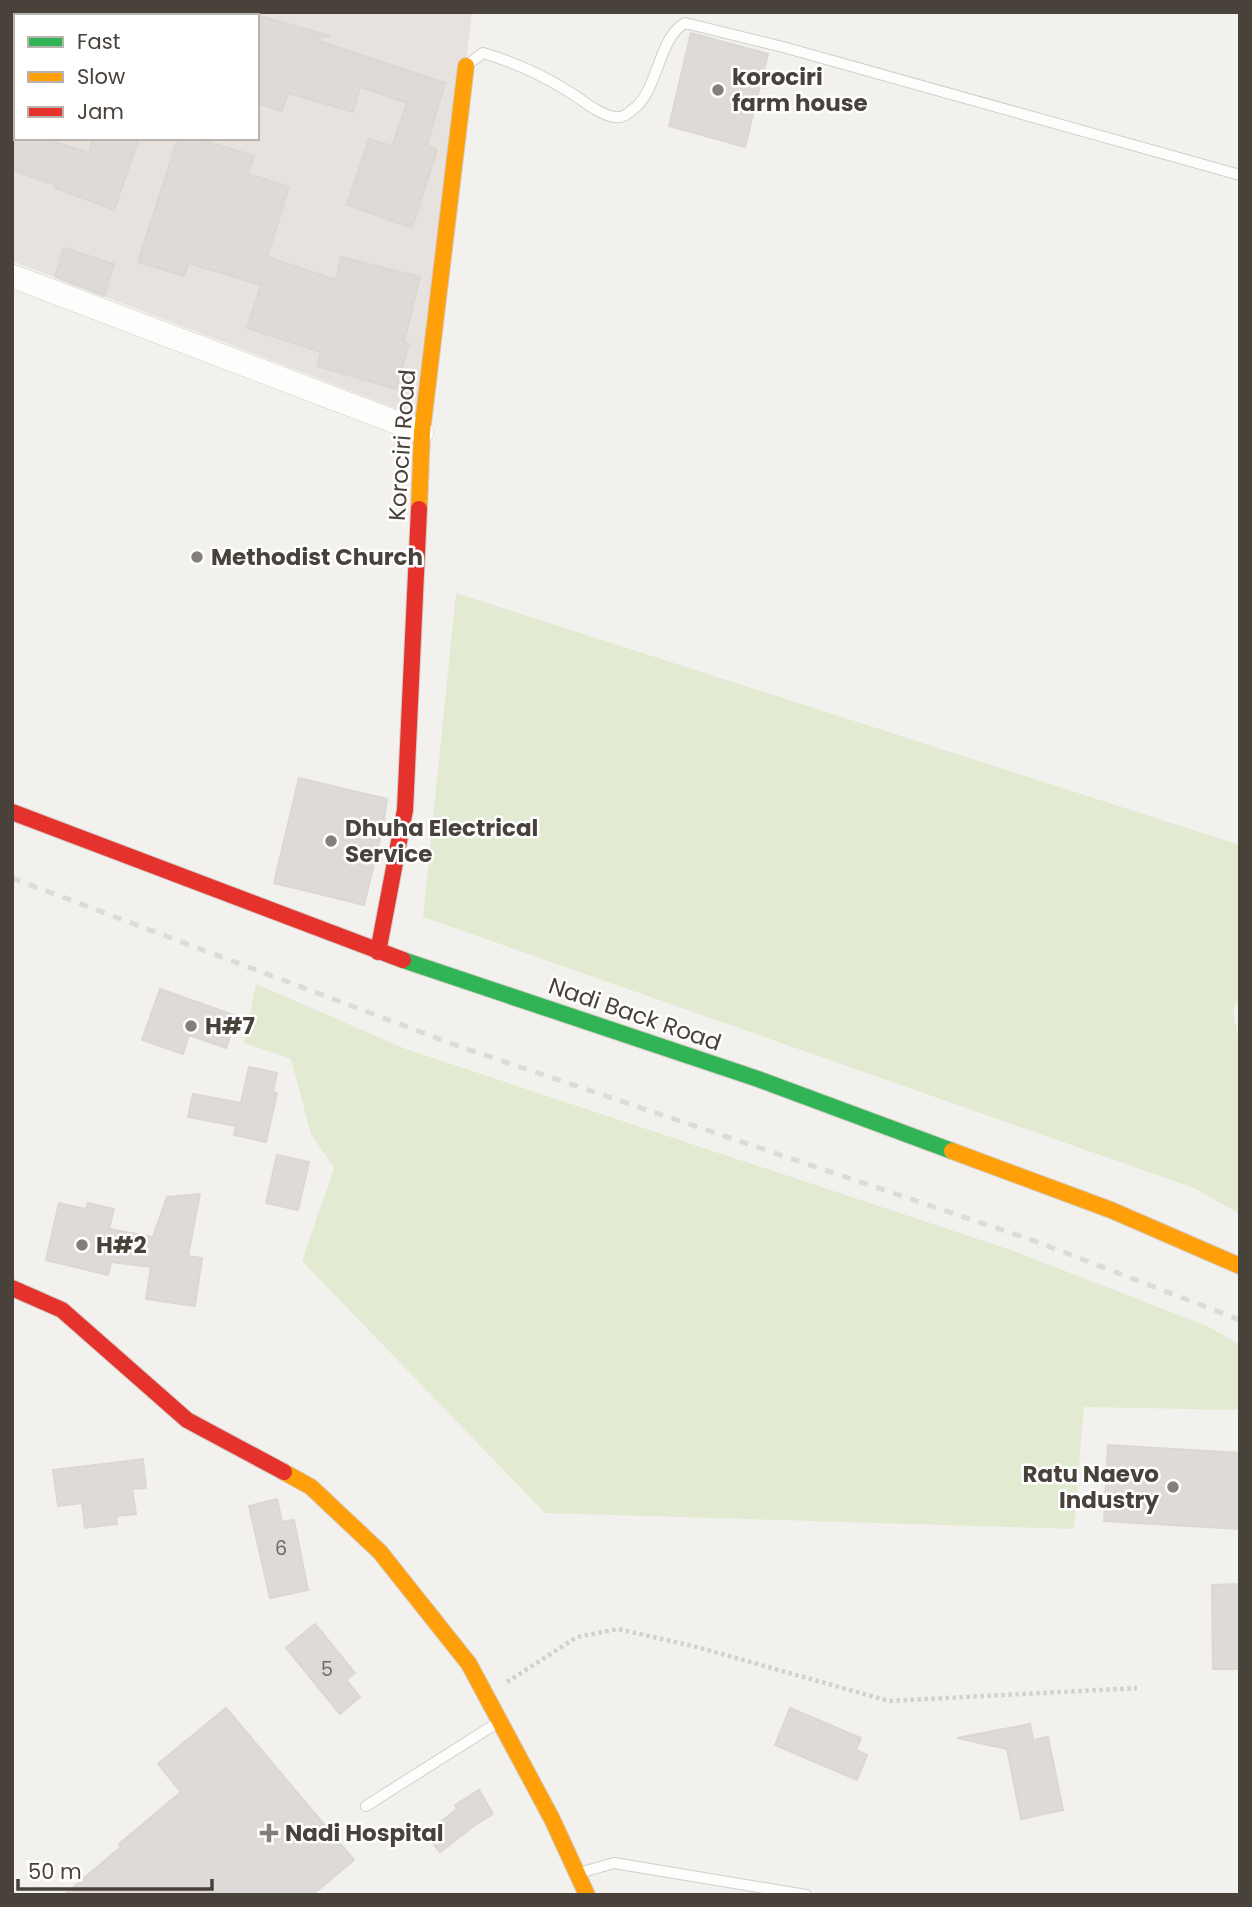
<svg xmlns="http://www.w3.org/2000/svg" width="1252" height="1907" font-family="Poppins,sans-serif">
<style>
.residential{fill:#e7e2dd;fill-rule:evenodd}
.green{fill:#e2ebd1}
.building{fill:#dddad7;stroke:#dbd8d4;stroke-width:2}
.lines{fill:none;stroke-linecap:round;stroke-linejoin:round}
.lane-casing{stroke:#d1cfcc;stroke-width:12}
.street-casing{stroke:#d1cfcc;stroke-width:24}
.fast-casing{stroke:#d2cdc6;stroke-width:18}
.slow-casing{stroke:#d2cdc6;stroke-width:18}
.jam-casing{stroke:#d2cdc6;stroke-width:18}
.path{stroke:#d3d1cc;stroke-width:4.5;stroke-dasharray:3.5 3.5;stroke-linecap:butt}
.lane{stroke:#fdfdfc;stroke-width:10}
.street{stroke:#fdfdfc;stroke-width:23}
.fast{stroke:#30b455;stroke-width:16}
.slow{stroke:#ff9f0a;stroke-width:16}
.jam{stroke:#e5322d;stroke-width:16}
.rail{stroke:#dbdbda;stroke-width:5;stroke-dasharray:9 9;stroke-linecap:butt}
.poi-dot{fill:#847f79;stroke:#fff;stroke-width:2.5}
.labels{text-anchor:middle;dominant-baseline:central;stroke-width:5;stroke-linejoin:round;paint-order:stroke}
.number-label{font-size:19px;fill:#6f6962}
.poi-label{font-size:23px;font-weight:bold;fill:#49423a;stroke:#fff;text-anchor:start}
.street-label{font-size:23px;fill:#49423a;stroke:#fff}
</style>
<rect width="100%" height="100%" fill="#f3f1ee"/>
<path class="residential" d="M 12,12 L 472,12 L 424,419 L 12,261 ZM 16,16 L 257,16 L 257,138 L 16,138 Z"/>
<g class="green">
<polygon points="456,593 1240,845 1240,997 1233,1010 1240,1044 1240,1214 1194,1188 423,917"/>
<polygon points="256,984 406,1049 1011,1250 1207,1326 1240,1345 1240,1410 1084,1407 1074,1529 545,1513 302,1261 334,1168 311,1134 291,1059 244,1043"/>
</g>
<g class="building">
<polygon points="257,15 330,36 313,39 445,83 427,145 437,150 412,228 347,205 369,139 392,146 407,103 360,87 353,112 288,93 282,111 257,103"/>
<polygon points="691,33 768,54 745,147 669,126"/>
<polygon points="12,138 44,138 89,153 93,138 139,138 114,210 55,188 56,185 12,170"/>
<polygon points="178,138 196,138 254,156 248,174 289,187 267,257 336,280 341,257 420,277 404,342 409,344 396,389 317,366 321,352 247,328 261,285 188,263 184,276 138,262"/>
<polygon points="64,248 114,264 104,296 55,277"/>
<polygon points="299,778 387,799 384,822 364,905 274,883"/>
<polygon points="160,989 237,1016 226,1048 189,1035 183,1054 142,1040"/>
<polygon points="249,1067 277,1073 273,1092 277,1093 266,1142 234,1135 236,1126 188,1117 193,1094 241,1103"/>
<polygon points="277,1155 309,1162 298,1210 266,1203"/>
<polygon points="200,1194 188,1256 202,1258 195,1306 146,1299 151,1267 111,1262 108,1275 46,1260 59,1203 86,1209 88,1203 114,1209 109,1229 153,1237 167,1197"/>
<polygon points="1108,1445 1240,1453 1240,1529 1104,1521"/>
<polygon points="143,1459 146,1488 132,1489 136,1514 116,1516 117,1524 85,1528 82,1503 58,1506 53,1470"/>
<polygon points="277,1499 282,1522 294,1520 308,1590 270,1598 249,1506"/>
<polygon points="1240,1584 1240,1669 1213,1669 1212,1585"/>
<polygon points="315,1624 355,1673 346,1680 360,1697 340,1714 286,1648"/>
<polygon points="226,1708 354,1860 312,1895 64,1895 121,1847 119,1844 181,1792 158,1764"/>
<polygon points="790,1708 861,1738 856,1750 867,1755 857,1780 775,1745"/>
<polygon points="1030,1724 1033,1740 1048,1737 1063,1810 1021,1819 1007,1749 957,1738"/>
<polygon points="479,1790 493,1814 475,1825 440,1852 425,1834 457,1809 455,1805"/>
</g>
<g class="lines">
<defs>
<g id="lane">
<path d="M 468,64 L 483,53 C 514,62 543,75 571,93 C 584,101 598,114 614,117 C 623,119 630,112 637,106 C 659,84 659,38 685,23 L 783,47 L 1240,175"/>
<polyline points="366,1806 497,1723"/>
<polyline points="579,1873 614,1863 806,1895"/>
</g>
<polyline id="street" points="12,276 422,432"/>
<polyline id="fast" points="403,960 758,1079 952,1151"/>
<g id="slow">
<polyline points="419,509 422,432 466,66"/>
<polyline points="952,1151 1111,1210 1240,1266"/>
<polyline points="284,1472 311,1487 380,1552 469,1664 552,1819 587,1895"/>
</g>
<g id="jam">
<polyline points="12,812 403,960"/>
<polyline points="378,952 405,810 419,509"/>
<polyline points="12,1288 62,1310 187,1420 284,1472"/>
</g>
</defs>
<use href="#lane" class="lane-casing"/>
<use href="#street" class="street-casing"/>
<use href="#fast" class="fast-casing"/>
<use href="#slow" class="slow-casing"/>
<use href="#jam" class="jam-casing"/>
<polyline class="path" points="507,1682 577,1637 618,1629 697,1647 889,1701 1137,1688"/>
<use href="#lane" class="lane"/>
<use href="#street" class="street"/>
<use href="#fast" class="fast"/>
<use href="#slow" class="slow"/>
<use href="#jam" class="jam"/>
<polyline class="rail" points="12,878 458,1046 1032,1240 1240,1320"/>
</g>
<g class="poi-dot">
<circle cx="718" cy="90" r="7"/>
<circle cx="197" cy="557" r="7"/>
<circle cx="331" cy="841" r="7"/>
<circle cx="191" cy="1026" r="7"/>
<circle cx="82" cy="1245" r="7"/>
<circle cx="1173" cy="1487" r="7"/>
<path d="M265.5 1822.5h7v7h7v7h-7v7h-7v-7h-7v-7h7z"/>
</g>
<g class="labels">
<g class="number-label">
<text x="281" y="1548">6</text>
<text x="327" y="1669">5</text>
</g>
<g class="poi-label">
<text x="732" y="77">korociri<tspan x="732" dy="26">farm house</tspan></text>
<text x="211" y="557">Methodist Church</text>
<text x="345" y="828">Dhuha Electrical<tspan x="345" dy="26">Service</tspan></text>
<text x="205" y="1026">H#7</text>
<text x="96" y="1245">H#2</text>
<text x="1159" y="1474" text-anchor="end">Ratu Naevo<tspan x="1159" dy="26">Industry</tspan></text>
<text x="285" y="1833">Nadi Hospital</text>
</g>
<g class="street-label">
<text transform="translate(402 445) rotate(-86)">Korociri Road</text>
<text transform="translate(635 1014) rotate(19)">Nadi Back Road</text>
</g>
</g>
<rect width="1252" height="1907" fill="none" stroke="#49423a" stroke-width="28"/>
<rect x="14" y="14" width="245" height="126" fill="#ffffff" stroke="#b6b3b0" stroke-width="2"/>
<rect x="28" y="37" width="35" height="10" fill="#30b455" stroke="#b6b3b0" stroke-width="2"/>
<text x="77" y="49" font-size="21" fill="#49423a">Fast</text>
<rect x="28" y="72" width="35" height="10" fill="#ff9f0a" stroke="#b6b3b0" stroke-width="2"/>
<text x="77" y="84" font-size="21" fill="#49423a">Slow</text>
<rect x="28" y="107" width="35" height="10" fill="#e5322d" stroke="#b6b3b0" stroke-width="2"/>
<text x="77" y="119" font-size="21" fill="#49423a">Jam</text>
<path d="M18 1879v10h194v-10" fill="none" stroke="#49423a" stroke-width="3.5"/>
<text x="28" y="1879" font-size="21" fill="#49423a" stroke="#ffffff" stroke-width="5" paint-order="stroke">50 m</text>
</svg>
